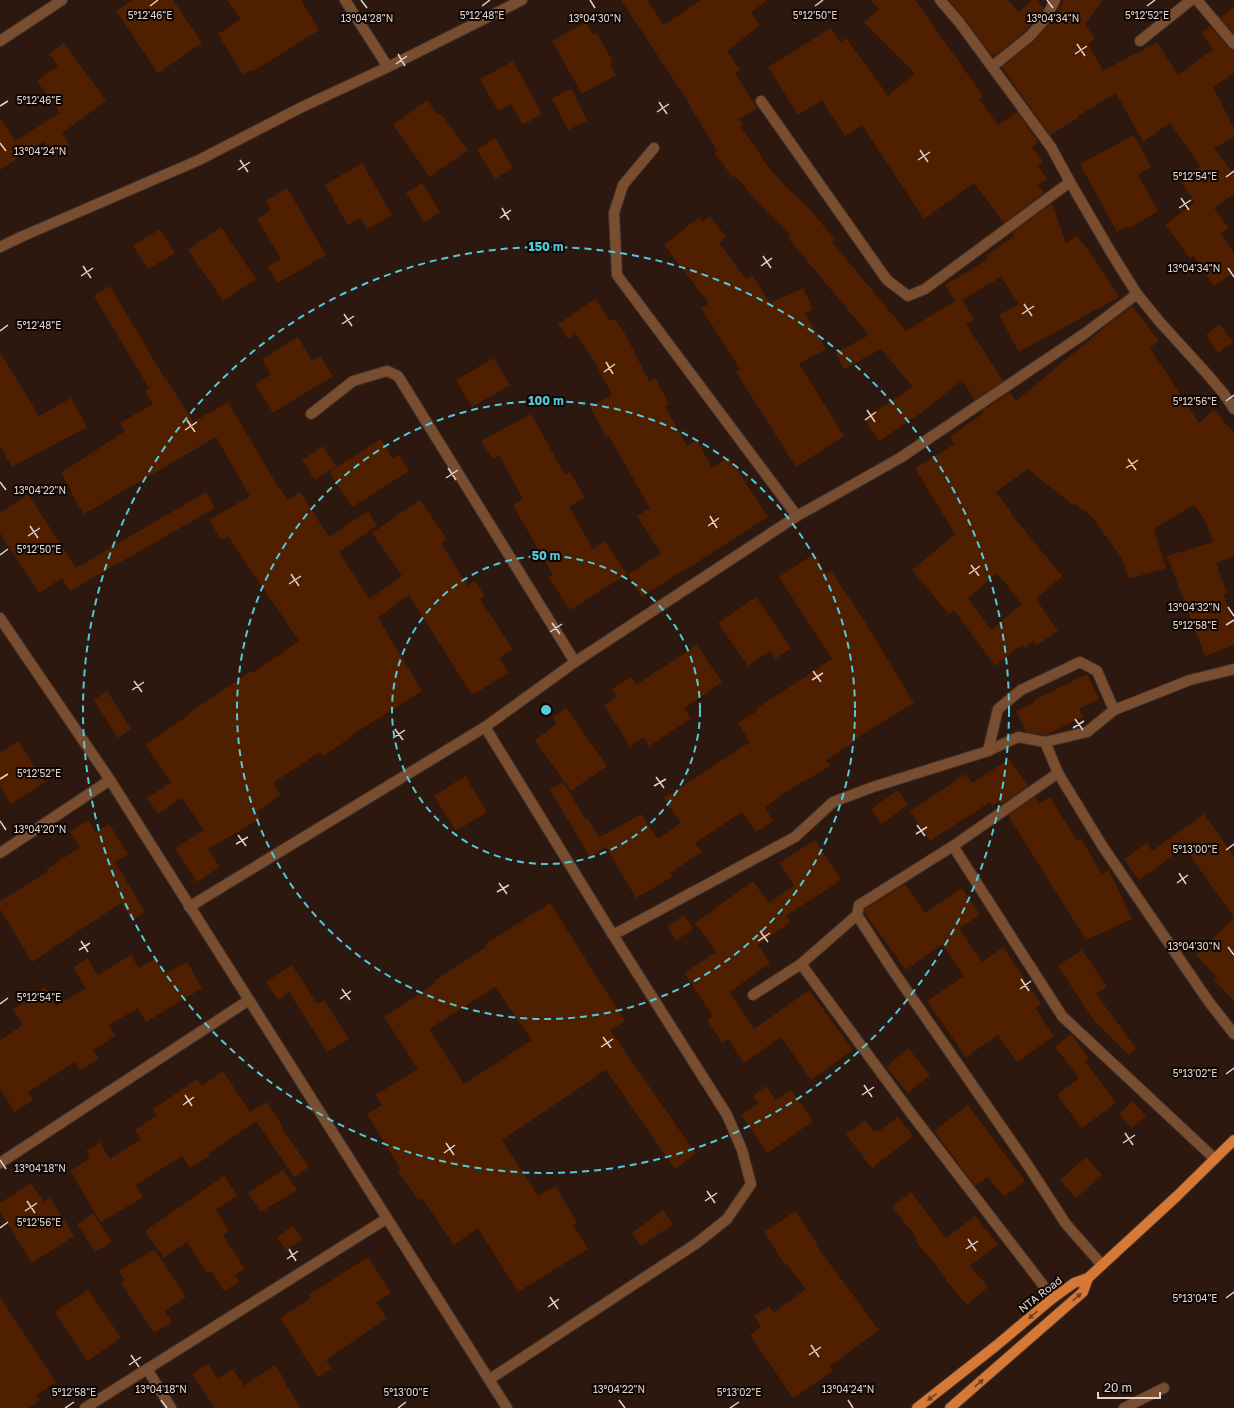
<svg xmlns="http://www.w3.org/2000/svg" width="1234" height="1408" font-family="'Golos Text',sans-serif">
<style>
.building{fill:#501f00;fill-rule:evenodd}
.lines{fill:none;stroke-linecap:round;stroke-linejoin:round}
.minor-casing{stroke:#453229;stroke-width:12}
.major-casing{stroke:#453229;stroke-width:12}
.minor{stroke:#794d2f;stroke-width:10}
.major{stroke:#d67937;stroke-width:10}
.oneway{fill:#72401d}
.ticks{fill:none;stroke:#e2d4cd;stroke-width:1.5}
.ring{fill:none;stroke:#53cadc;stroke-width:2;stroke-dasharray:7 5}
.labels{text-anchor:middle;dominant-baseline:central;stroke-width:4;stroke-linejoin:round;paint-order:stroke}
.street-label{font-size:11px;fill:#e2d4cd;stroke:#0e0603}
.ticks-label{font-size:10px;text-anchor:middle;fill:#e2d4cd;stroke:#0e0603;stroke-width:4;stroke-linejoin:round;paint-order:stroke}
.centre{fill:#53cadc;stroke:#0e0603;stroke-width:2}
.ring-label{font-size:12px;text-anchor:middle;font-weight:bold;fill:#53cadc;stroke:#0e0603;stroke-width:4;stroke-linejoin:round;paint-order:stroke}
</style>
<rect width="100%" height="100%" fill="#2c180e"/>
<g class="building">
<polygon points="132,0 173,0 202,43 158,73 116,11"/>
<polygon points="227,0 301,0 319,30 253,71 253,69 243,75 218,34 241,19"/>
<polygon points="621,0 647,0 664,25 701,0 767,0 751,13 760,25 727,51 740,70 735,73 757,108 739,119 743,125 741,127 762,157 761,158 783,184 809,208 835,240 832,242 906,331 955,301 945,285 988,259 986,256 1014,236 1012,233 1051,204 1054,209 1066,244 1076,235 1094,258 1119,297 1019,352 999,315 1019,304 1001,277 962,300 974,319 966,324 1003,381 975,400 962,380 924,411 879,441 864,419 913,387 881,349 844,369 836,353 869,335 788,238 791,235 765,210 735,176 733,178 714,152 717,150 690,107 691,106"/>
<polygon points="870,0 915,0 983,96 979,99 998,125 1017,112 1039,142 1032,147 1043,162 1038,166 1047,179 1038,185 1044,193 1004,223 974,183 924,219 862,125 845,136 822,100 798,115 768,67 831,28 841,42 846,38 888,96 915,73 864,22 879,9"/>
<polygon points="949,0 1008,0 1019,13 1032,0 1037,0 1044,8 1041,14 1025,31 995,56 994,54 992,55 989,52 964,18"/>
<polygon points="1064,0 1103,0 1085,24 1095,39 1088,44 1103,71 1157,42 1178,75 1213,49 1201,33 1210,26 1229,48 1234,50 1234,73 1213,87 1234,128 1234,137 1214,148 1234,175 1234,194 1214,208 1229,228 1221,234 1234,253 1234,272 1214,286 1193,255 1190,258 1165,225 1195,202 1180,181 1200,166 1170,123 1143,142 1116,93 1078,116 1079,117 1050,135 1002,67 1035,40 1051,22"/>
<polygon points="1234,7 1234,34 1220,18"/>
<polygon points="586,22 593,35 597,33 613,62 610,64 616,75 582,94 552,41"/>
<polygon points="64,43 106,101 62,133 70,145 54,156 44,141 0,170 0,117 15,141 60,113 37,81 58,66 49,54"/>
<polygon points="513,61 542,114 523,125 511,104 498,111 480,79"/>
<polygon points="572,89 587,121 568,130 552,98"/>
<polygon points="427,100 438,115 441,114 468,150 430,177 393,125"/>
<polygon points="1134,135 1151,167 1138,175 1158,211 1128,229 1127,226 1117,232 1080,164"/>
<polygon points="495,138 513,168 495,179 477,150"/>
<polygon points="362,163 392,215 367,229 360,218 348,225 325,185"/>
<polygon points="422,183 440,212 424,222 406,193"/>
<polygon points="287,188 326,255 278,283 267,267 281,259 257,219 271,210 266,201"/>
<polygon points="710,216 726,237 719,243 746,279 752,275 770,303 803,288 813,310 805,313 826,349 799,364 844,436 796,467 736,372 740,369 701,308 709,303 664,245 699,217 703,222"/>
<polygon points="221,227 256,279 223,301 188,250"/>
<polygon points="160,229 175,253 148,269 133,246"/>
<polygon points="110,286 165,379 166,378 193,422 228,402 280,490 281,489 288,500 300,492 329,537 368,511 377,526 339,552 369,599 402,576 372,533 420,500 447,539 441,543 468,586 475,581 485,596 480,599 513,650 499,658 509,673 472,695 409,595 378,618 422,691 352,735 353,736 323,756 320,752 273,783 281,795 256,812 260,819 208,849 220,867 197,882 175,848 204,830 182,798 158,814 147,798 171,782 145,745 190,714 189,713 251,671 252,673 299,641 228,536 221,540 209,520 250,496 216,437 84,514 72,495 73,494 61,473 125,431 120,423 153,404 145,391 149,388 94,296"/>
<polygon points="595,299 610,321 614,319 624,332 649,381 655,378 669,404 665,407 687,446 697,440 712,468 729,457 768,517 682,572 682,571 675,575 642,597 628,575 661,553 637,516 650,508 609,436 606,437 590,407 612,395 596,364 576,334 568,339 558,324"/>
<path d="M 1132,306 L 1159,341 L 1150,348 L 1199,423 L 1214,410 L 1234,433 L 1234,556 L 1216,563 L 1227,593 L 1223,594 L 1234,624 L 1234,645 L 1205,656 L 1167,556 L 1213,542 L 1205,520 L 1194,505 L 1154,529 L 1166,568 L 1129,579 L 1122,558 L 1091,516 L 1074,503 L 1073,505 L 1028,469 L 996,492 L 1012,513 L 1011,514 L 1062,576 L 1036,599 L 1058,631 L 1037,645 L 1033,641 L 1024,648 L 1022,645 L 995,666 L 954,610 L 949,614 L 912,570 L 955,534 L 915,468 L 955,444 L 950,437 L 983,413 L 982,411 L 1010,392 L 1016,401 L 1111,322 ZM 997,573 L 1022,604 L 991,630 L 968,598 Z"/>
<polygon points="1220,324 1233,342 1218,353 1206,335"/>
<polygon points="298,337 312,361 320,356 333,376 273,413 255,384 271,374 262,359"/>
<polygon points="0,352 39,416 71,398 87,427 12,467 0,446"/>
<polygon points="494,358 510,385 472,407 456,380"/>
<polygon points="531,414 565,475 570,472 585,498 569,507 593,549 605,541 627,574 570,610 549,578 553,575 513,505 523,499 499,455 493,459 481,441"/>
<polygon points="381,439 393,459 399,455 409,471 352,507 329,472"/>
<polygon points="323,446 336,466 315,480 302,460"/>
<polygon points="206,492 215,508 70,591 62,578 39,593 0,533 0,513 28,494 76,568"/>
<polygon points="814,554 826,574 831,571 862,617 914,703 852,741 853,743 826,760 830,766 803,782 803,781 765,807 773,821 756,832 742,812 695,843 702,852 670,873 672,877 636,898 600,837 641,814 658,839 681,823 664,798 750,742 738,723 757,711 756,709 832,659 779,577"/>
<polygon points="756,597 791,648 775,659 770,651 748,666 718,623"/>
<polygon points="697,645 722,682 684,708 691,718 649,746 644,737 630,746 604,706 617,697 612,689 631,677 636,685"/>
<polygon points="1087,674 1099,699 1079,709 1083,717 1046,735 1026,732 1016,711 1035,702 1034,700"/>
<polygon points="107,691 131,729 118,738 94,700"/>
<polygon points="566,708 607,766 571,791 535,740 557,724 553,718"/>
<polygon points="18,741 45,782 11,804 0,786 0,753"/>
<polygon points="1009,759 1028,786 1002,804 999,801 992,806 990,802 930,841 910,811 966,774 972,783"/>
<polygon points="465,776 487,812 456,831 434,796"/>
<polygon points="563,782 586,820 588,819 606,847 590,857 550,790"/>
<polygon points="898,790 908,805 881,824 871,809"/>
<polygon points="1035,797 1039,804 1050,797 1077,841 1081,839 1102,874 1109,870 1132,919 1086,940 1008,815"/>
<polygon points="1204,814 1234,856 1234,917 1184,847 1139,880 1124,859 1147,843 1152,851"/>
<polygon points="88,820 96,832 109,824 128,854 115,862 145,912 132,920 121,903 32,962 0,909 0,901 48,872 46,870 80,847 70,832"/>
<polygon points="815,840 841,880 786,916 790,922 758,945 770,963 730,992 754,1029 809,990 853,1050 811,1080 781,1037 744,1063 728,1039 722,1043 707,1020 713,1016 684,973 716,952 695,923 753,881 769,903 794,885 779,863"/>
<polygon points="905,884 925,913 962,888 980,915 959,928 982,962 1003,947 1041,1004 1035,1008 1054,1036 1017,1062 998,1035 966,1057 927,1001 964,976 942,944 906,970 864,912 865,909"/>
<path d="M 550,903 L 625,1021 L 610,1030 L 696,1154 L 675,1169 L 606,1070 L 502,1140 L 538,1196 L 556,1186 L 577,1223 L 573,1225 L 588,1249 L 518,1292 L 478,1228 L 454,1245 L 422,1198 L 419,1200 L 398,1172 L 401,1170 L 367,1114 L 382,1105 L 376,1095 L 418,1069 L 384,1017 L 436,983 L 434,981 L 486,947 L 484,945 ZM 495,987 L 532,1040 L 464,1084 L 429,1029 Z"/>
<polygon points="684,915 693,929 676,941 667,927"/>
<polygon points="1234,918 1234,1001 1214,980 1217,977 1196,955"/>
<polygon points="1082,950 1107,987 1096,994 1136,1048 1129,1055 1093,1019 1058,966"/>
<polygon points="131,955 139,968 155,959 165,974 187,962 202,988 146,1022 138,1008 109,1025 115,1036 93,1050 99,1059 80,1070 75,1062 28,1092 33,1100 15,1112 0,1089 0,1040 23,1025 13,1010 45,987 56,1006 86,988 73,968 87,958 98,975"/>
<polygon points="292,965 317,1004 324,1000 349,1039 327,1052 289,992 278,1000 266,982"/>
<polygon points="1071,1034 1089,1058 1085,1061 1116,1103 1082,1128 1057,1095 1079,1078 1055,1047"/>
<polygon points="908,1048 930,1075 908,1093 886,1067"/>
<polygon points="223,1071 250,1112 267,1102 284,1129 283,1130 309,1167 294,1177 256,1121 208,1154 210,1156 190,1168 182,1156 136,1185 143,1197 101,1222 70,1171 90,1158 86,1151 100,1142 110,1159 141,1139 135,1130 157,1115 153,1109 197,1079 202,1086"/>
<polygon points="766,1086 776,1100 791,1090 813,1121 768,1153 741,1115 759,1103 753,1096"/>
<polygon points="1133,1101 1146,1116 1132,1128 1119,1114"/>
<polygon points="968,1105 1025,1181 1004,1197 988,1177 975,1186 934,1131"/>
<polygon points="898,1117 913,1136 872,1168 846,1134 865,1120 874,1132 878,1130 879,1131"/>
<polygon points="1086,1157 1102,1175 1076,1198 1060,1180"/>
<polygon points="283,1170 297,1190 261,1212 248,1193"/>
<polygon points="224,1176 237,1195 216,1210 229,1232 223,1235 245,1269 235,1275 239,1282 224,1291 211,1271 207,1273 187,1242 164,1258 145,1231"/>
<polygon points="31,1183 44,1202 50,1198 74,1236 32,1263 0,1212 0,1203"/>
<polygon points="911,1192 946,1238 975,1216 998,1245 970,1266 988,1287 967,1305 945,1279 946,1278 915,1240 917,1238 892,1207"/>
<polygon points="663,1210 673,1224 641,1246 632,1233"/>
<polygon points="796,1211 817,1244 816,1245 879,1330 830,1366 833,1371 793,1398 750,1335 761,1327 754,1316 769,1306 774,1313 806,1289 787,1264 785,1265 764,1232"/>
<polygon points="93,1213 112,1242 95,1252 77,1224"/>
<polygon points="293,1226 302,1240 286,1250 277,1237"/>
<polygon points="154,1249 186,1297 165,1311 172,1322 154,1333 121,1283 125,1280 119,1271"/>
<polygon points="368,1257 391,1293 376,1303 387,1318 326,1360 332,1368 318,1377 280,1318 311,1298 309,1295"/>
<polygon points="88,1290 121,1338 87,1361 55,1312"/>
<polygon points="0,1297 56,1382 36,1395 40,1400 28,1408 0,1408"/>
<polygon points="208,1364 218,1379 233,1369 244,1386 275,1365 286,1382 285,1383 301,1408 215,1408 192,1374"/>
</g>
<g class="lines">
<defs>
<g id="minor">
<polyline points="345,0 388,67"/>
<polyline points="940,0 959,22 1051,147 1070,182 1112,254 1137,294 1159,321 1208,375 1224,394 1234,409"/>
<polyline points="1197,0 1234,44"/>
<polyline points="0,41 62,0"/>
<polyline points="1140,41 1191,0"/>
<polyline points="993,66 1030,36 1046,18 1055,0"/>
<polyline points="761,101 887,280 908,296 925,289 1070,182"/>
<polyline points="654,148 623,185 614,213 617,275 797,516"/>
<polyline points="0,247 23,236 199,160 302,107 388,67 522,0"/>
<polyline points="311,414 353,381 387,371 398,376 575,662"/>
<polyline points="0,618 110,780 507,1408"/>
<polyline points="485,727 613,935 727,1115 742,1150 751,1184 727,1219 697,1243 490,1379"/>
<polyline points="1045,742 1058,773 1103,847 1209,1002 1234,1034"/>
<polyline points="988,751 998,709 1021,690 1080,662 1097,671 1114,710"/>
<polyline points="953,846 1062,1016 1215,1159"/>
<polyline points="0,853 110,780"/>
<polyline points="189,907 485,727 575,662 797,516 900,458 1084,334 1137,294"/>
<polyline points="857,915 892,969 1025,1161 1066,1224 1102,1265"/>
<polyline points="613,935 795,837 833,802 873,787 988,751 1018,737 1045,742 1087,732 1114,710 1190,680 1234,669"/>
<polyline points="801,964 910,1112 1053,1298"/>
<polyline points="753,995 801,964 857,915 859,905 953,846 1058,773"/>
<polyline points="0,1163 249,1000"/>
<polyline points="147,1369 171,1408"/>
<polyline points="85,1408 386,1219"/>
<polyline points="1124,1408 1164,1388"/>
</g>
<g id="major">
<polyline points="917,1408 997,1345 1053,1298 1074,1283 1088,1278 1177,1196 1234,1140"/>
<polyline points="950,1408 1083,1292 1088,1278"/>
</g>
</defs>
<use href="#minor" class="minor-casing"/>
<use href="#major" class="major-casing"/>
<use href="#minor" class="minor"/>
<use href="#major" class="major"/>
</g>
<defs><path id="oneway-solid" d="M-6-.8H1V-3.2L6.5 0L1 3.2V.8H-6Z"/></defs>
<g class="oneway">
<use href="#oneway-solid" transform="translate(1077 1297) rotate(-42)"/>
<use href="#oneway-solid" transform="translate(1033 1315) rotate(140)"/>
<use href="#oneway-solid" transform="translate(979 1383) rotate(-41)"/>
<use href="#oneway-solid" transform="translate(932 1397) rotate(142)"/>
</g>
<path class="ticks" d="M 361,0 L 367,8M 590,0 L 595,8M 1047,0 L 1053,8M 150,6 L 158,0M 482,6 L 490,0M 815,6 L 823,0M 1147,6 L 1155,0M 1077,44 L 1085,56M 398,54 L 405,66M 1075,54 L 1087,46M 396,64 L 407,56M 659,102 L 667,114M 0,106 L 8,101M 657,112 L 669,104M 0,143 L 6,151M 920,150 L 928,162M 240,160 L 248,172M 918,160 L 930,152M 238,170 L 250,162M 1226,177 L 1234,171M 1181,198 L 1189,210M 502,208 L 509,220M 1179,208 L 1191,200M 500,218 L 511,210M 763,256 L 771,268M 83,266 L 91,278M 761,266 L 772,258M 1228,268 L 1234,277M 81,276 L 93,268M 1024,304 L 1032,316M 344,314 L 352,326M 1022,314 L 1034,306M 342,324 L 354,316M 0,331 L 8,325M 606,362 L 613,374M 604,372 L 615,364M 1226,401 L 1234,395M 867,410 L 875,422M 187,420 L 195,432M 865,420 L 876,412M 185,430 L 197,422M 1128,459 L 1136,470M 448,468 L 456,480M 1126,468 L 1138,460M 446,478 L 458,470M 0,482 L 6,490M 710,516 L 717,528M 30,526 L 38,538M 708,526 L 719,518M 28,536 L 40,528M 0,555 L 8,549M 971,565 L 979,576M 291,574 L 299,586M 969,574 L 980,566M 289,584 L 301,576M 1228,607 L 1234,616M 552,623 L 560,634M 1226,625 L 1234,620M 550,632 L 562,624M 813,671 L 821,682M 812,680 L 823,673M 134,681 L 142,692M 132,690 L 144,682M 1075,719 L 1083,730M 1073,728 L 1084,721M 395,729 L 403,740M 393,738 L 405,730M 656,777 L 664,788M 0,779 L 8,774M 654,786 L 666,779M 0,821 L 6,830M 917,825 L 925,836M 916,834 L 927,827M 238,835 L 246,846M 236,844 L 248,837M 1226,850 L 1234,844M 1179,873 L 1186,884M 499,883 L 507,894M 1177,883 L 1188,875M 497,892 L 509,885M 760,931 L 768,942M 81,941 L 88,952M 758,941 L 770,933M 1228,947 L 1234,955M 79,950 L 90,943M 1021,979 L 1029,991M 342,989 L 350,1000M 1020,989 L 1031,981M 340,999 L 351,991M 0,1004 L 8,998M 603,1037 L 611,1048M 601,1047 L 613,1039M 1226,1074 L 1234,1068M 864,1085 L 872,1097M 185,1095 L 192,1106M 862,1095 L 874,1087M 183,1105 L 194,1097M 1125,1133 L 1133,1145M 446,1143 L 454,1155M 1123,1143 L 1135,1135M 444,1153 L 455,1145M 0,1160 L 6,1169M 707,1191 L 715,1203M 27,1201 L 35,1213M 705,1201 L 717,1193M 25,1211 L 37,1203M 0,1228 L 8,1222M 968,1239 L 976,1251M 289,1249 L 296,1261M 966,1249 L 978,1241M 287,1259 L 298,1251M 550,1297 L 558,1309M 1226,1298 L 1234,1292M 548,1307 L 559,1299M 811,1345 L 819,1357M 131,1355 L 139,1367M 809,1355 L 821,1347M 129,1365 L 141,1357M 161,1400 L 167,1408M 619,1400 L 625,1408M 848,1400 L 853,1408M 65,1408 L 74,1402M 398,1408 L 406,1402M 730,1408 L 739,1402"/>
<g class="ring">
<circle cx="546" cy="710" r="154"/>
<circle cx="546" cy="710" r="309"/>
<circle cx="546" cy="710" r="463"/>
</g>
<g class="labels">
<g class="street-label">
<text transform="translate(1040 1294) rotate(-38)">NTA Road</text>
</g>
</g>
<g class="ticks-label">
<text x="815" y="19">5°12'50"E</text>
<text x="1147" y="19">5°12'52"E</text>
<text x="150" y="19">5°12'46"E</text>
<text x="482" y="19">5°12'48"E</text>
<text x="595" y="22">13°04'30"N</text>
<text x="367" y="22">13°04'28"N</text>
<text x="1053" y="22">13°04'34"N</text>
<text x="39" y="104">5°12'46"E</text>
<text x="40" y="155">13°04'24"N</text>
<text x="1195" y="180">5°12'54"E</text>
<text x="1194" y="272">13°04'34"N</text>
<text x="39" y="329">5°12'48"E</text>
<text x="1195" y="405">5°12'56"E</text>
<text x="40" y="494">13°04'22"N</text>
<text x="39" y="553">5°12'50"E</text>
<text x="1194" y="611">13°04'32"N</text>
<text x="1195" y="629">5°12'58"E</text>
<text x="39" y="777">5°12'52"E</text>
<text x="40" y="833">13°04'20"N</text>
<text x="1195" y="853">5°13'00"E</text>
<text x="1194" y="950">13°04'30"N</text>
<text x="39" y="1001">5°12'54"E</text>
<text x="1195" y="1077">5°13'02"E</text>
<text x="40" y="1172">13°04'18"N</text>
<text x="39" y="1226">5°12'56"E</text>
<text x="1195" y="1302">5°13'04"E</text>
<text x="161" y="1393">13°04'18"N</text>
<text x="619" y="1393">13°04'22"N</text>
<text x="848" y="1393">13°04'24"N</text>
<text x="74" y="1396">5°12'58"E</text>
<text x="406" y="1396">5°13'00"E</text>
<text x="739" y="1396">5°13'02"E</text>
</g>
<circle cx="546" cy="710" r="6" class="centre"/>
<g class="ring-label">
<text x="546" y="251">150 m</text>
<text x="546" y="405">100 m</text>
<text x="546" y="560">50 m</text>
</g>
<path d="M1098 1392v6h62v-6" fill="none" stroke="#e2d4cd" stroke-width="2"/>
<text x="1104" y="1392" font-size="12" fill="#e2d4cd" stroke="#0e0603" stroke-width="3" paint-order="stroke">20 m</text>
</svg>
